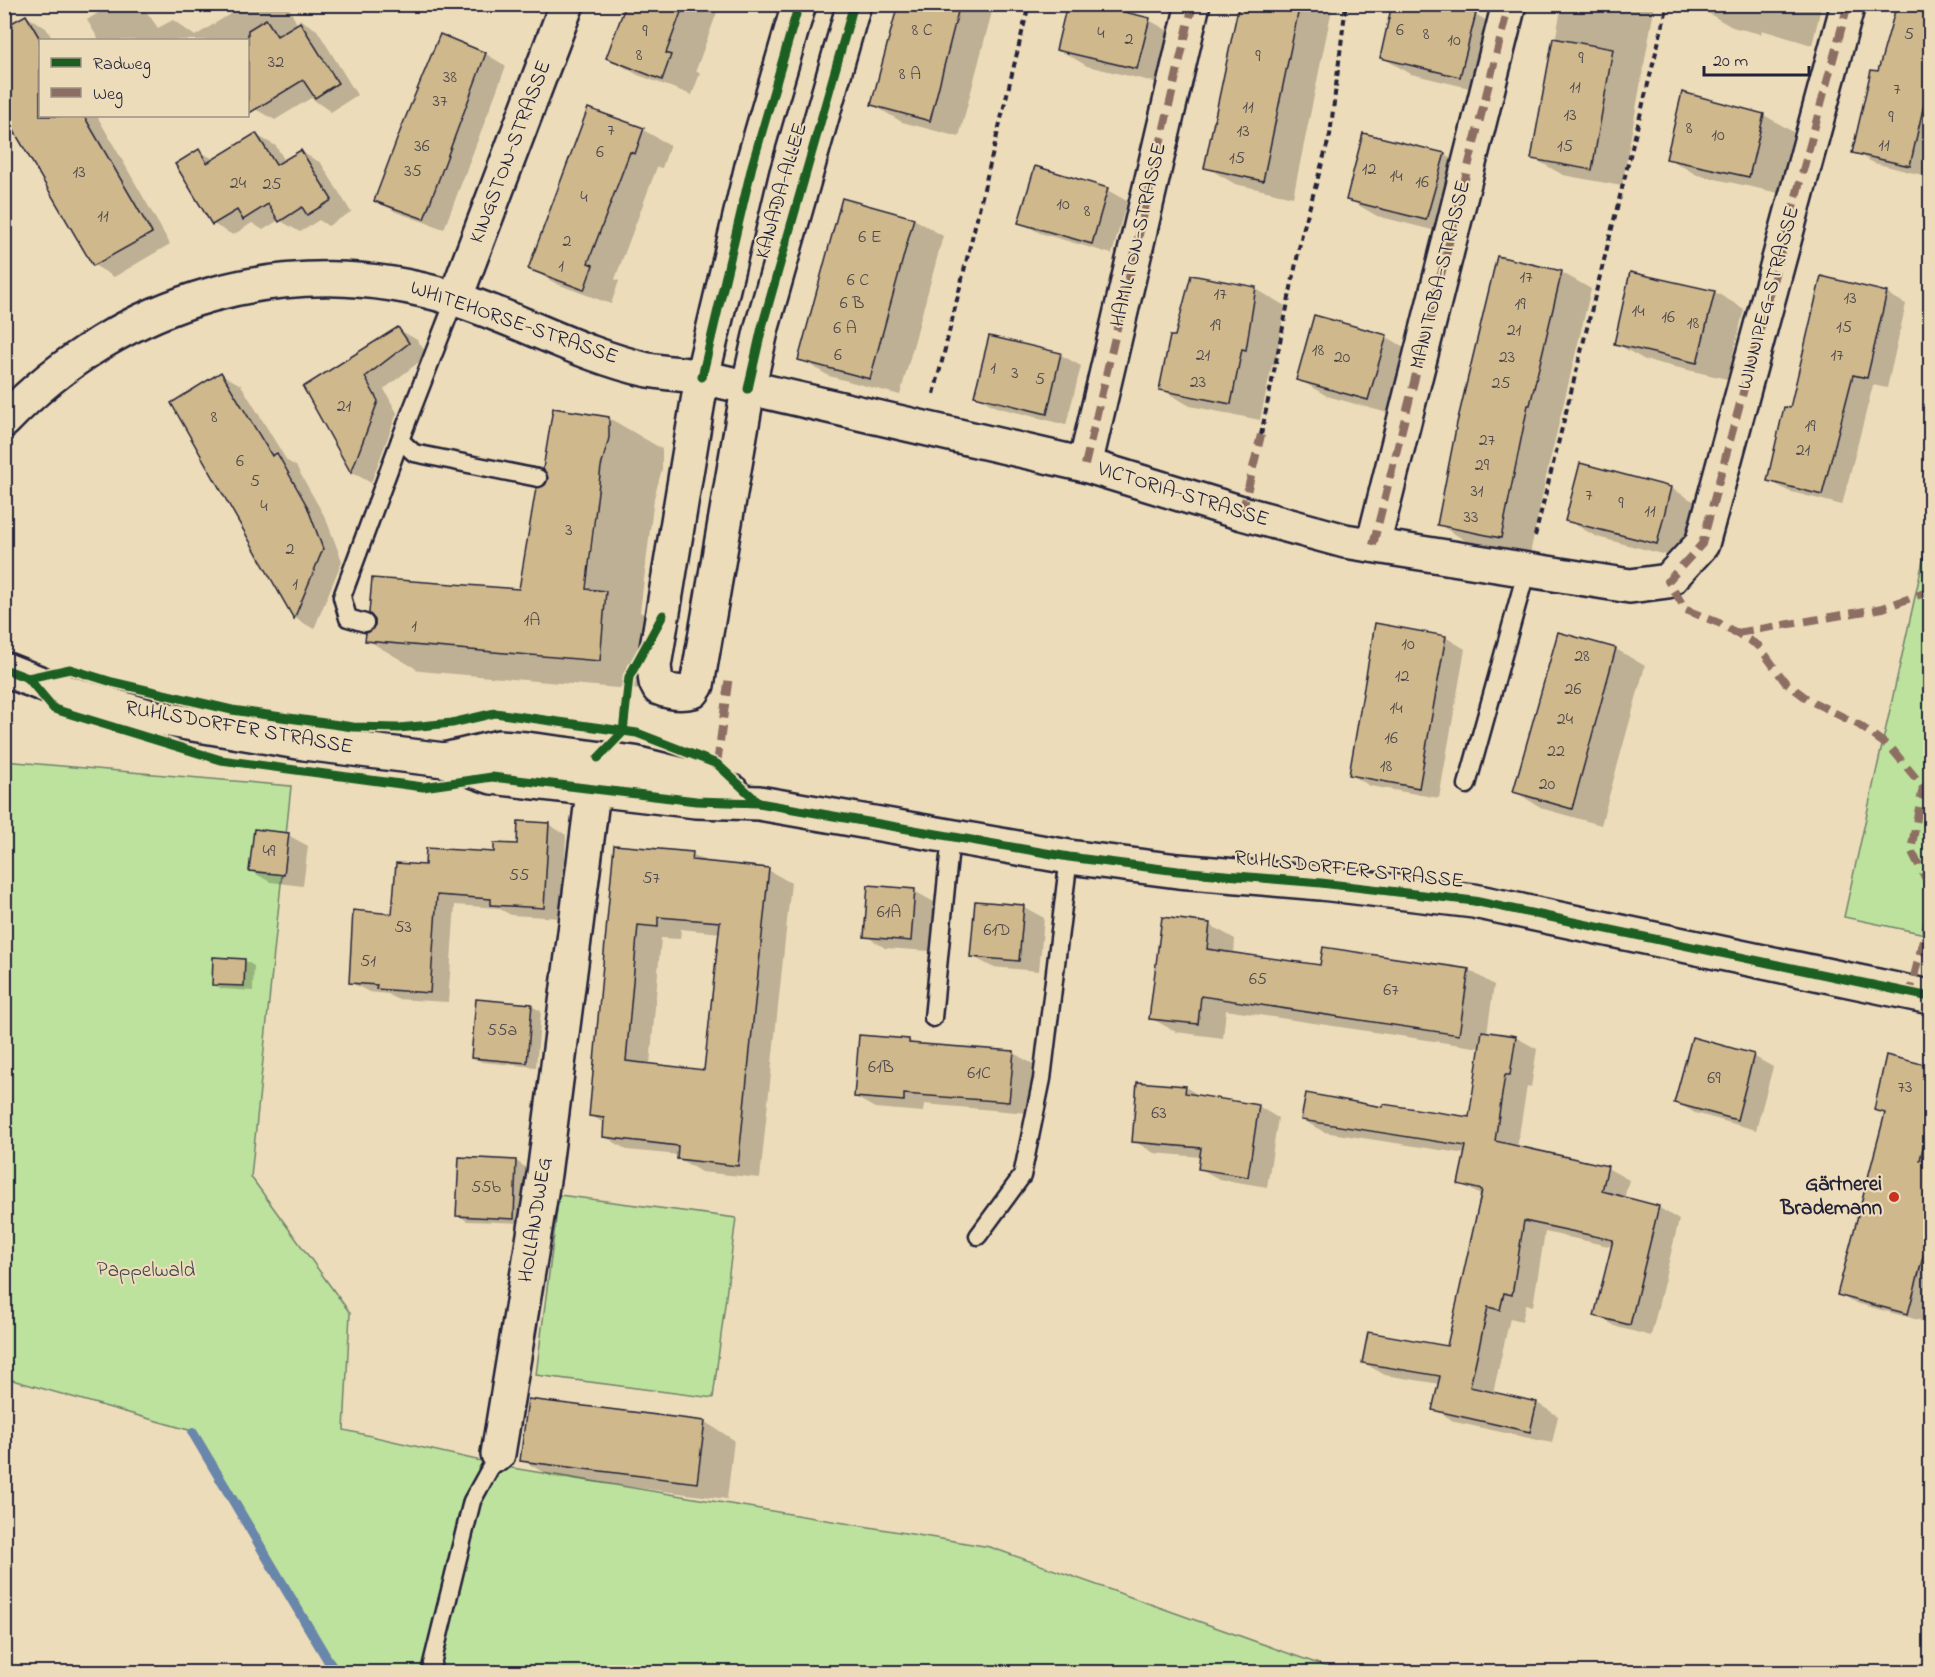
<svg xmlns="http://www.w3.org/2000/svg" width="1935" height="1677" font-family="'Indie Flower',sans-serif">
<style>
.green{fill:#bde29d;stroke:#70826c;stroke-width:1.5}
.shadow{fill:#0003;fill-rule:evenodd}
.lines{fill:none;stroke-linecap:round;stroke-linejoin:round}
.stream{stroke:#6986ab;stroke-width:10}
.building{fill:#cfb88c;stroke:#22223b;stroke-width:1.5;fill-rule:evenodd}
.service-casing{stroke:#22223b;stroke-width:21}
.minor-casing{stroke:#22223b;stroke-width:38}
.secondary-casing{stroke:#22223b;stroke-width:38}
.path{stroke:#22223b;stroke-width:4;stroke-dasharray:6 4.5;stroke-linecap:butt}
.service{stroke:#eddcb9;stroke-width:16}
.minor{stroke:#eddcb9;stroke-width:33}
.secondary{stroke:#eddcb9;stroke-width:33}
.quiet{stroke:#8d6e63;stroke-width:8;stroke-dasharray:15 8;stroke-linecap:butt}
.cycleway-casing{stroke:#eddcb9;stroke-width:13}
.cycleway{stroke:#1b5e20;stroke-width:9}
.poi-dot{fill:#c8321e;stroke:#eddcb9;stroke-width:2}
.labels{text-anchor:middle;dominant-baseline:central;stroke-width:4.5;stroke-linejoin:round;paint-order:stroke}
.number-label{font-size:18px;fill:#4d484f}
.street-label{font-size:21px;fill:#22223b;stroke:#eddcb9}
.poi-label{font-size:21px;font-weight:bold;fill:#22223b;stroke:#eddcb9;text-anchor:end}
.park-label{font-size:21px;fill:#41484f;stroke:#eddcb9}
</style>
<rect width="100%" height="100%" fill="#eddcb9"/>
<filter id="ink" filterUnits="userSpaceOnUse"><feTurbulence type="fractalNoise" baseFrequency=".0167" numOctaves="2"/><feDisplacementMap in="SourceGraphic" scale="12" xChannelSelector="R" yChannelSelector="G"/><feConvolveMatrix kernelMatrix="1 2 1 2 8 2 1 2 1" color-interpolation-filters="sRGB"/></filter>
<g filter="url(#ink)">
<g class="green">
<polygon points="1930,529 1930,935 1844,917"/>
<polygon points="4,761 291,786 251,1177 350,1313 344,1430 512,1468 990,1547 1341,1672 333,1672 192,1431 5,1378"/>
<polygon points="559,1195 736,1218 713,1398 536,1375"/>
</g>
<g class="shadow">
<polygon points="112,4 141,4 158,28 173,20 195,36 246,4 287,4 300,30 299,19 317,30 357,95 331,112 311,98 275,120 255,109 248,97 248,40 99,40 87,20"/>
<polygon points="628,4 720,4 696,70 700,73 692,95 638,75 608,58"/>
<polygon points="899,4 994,4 959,137 902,122 873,105"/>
<polygon points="1240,4 1333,4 1293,197 1235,184 1206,167"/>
<polygon points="1562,4 1655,4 1622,186 1563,175 1533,158"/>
<polygon points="1704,4 1822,4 1812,45 1762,30 1761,34 1732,27 1703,10"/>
<polygon points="1898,4 1930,4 1930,177 1874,163 1854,152"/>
<polygon points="1475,14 1505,31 1490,93 1411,74 1381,57"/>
<polygon points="26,16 46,28 53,40 40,40 40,116 97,116 170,244 114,277 94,265 4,110"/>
<polygon points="1149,20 1179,37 1167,85 1087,66 1058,49"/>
<polygon points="441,36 486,54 506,66 444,229 396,212 376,200"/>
<polygon points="1764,115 1793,132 1779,193 1697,175 1668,158"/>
<polygon points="643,130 670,145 662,168 657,167 615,279 619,281 611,304 557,284 530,269"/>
<polygon points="256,135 276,146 285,161 301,152 321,163 351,212 328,226 319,220 300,232 279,220 263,230 252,223 233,235 213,224 199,151 215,160"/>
<polygon points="1364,135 1445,155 1474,172 1456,236 1377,216 1348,199"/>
<polygon points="1107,190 1127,201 1112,254 1040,233 1020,222"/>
<polygon points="843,200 914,219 943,236 900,395 829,376 800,359"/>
<polygon points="1561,272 1591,289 1546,477 1530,554 1468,542 1438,524"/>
<polygon points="1256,289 1285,306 1275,366 1272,365 1260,420 1190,406 1161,389 1176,338"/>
<polygon points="1715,292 1744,309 1727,379 1645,360 1615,343"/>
<polygon points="1886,293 1906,304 1887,388 1873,385 1842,505 1788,491 1769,480 1791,410"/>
<polygon points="1315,317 1387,337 1416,354 1398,416 1327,396 1298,379"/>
<polygon points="398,329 417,340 428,355 384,389 397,413 371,483 352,472 305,388"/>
<polygon points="990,338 1061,355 1081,366 1066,425 996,407 976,396"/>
<polygon points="221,374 241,385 287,461 296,466 326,519 342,561 314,629 295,618 173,404"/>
<path d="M 609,418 L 662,449 L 662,469 L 654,498 L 640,612 L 658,623 L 653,691 L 420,671 L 367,640 L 521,591 L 546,487 ZM 593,517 L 596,517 L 586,597 L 583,596 Z"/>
<polygon points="1581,465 1671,488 1700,505 1686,560 1597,537 1567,520"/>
<polygon points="1445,637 1465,649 1439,798 1370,786 1350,774"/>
<polygon points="1616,649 1645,666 1601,825 1544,809 1515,792"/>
<polygon points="548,824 566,835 562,918 511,915 498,908 455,905 448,1002 396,999 388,994 369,992 350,982 427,866 495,854 518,846"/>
<polygon points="288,835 308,846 303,886 270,882 251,871"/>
<path d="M 616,847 L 692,854 L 709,863 L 768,870 L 791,883 L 760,1178 L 701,1172 L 678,1158 L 679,1155 L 627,1150 L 604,1136 L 605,1124 L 591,1115 ZM 681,929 L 721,933 L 706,1071 L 650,1065 L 661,938 L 680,939 Z"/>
<polygon points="914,891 934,902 930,951 885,948 866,936"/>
<polygon points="1024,907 1044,918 1039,971 992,967 972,956"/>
<polygon points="1164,918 1210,925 1235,939 1234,954 1322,967 1469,970 1494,985 1487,1033 1515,1037 1537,1049 1531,1087 1527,1086 1517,1148 1607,1168 1629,1180 1624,1199 1658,1207 1679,1220 1651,1336 1617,1327 1596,1315 1613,1247 1545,1232 1533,1306 1526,1304 1522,1321 1510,1318 1493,1393 1537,1403 1558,1416 1552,1443 1455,1422 1434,1409 1440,1384 1385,1375 1364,1363 1448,1347 1482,1196 1460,1183 1466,1154 1324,1132 1303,1120 1384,1109 1470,1119 1481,1048 1226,1010 1223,1038 1176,1032 1151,1018"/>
<polygon points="244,960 254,966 253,991 222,989 213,984"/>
<polygon points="531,1006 541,1011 536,1067 482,1062 473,1057"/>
<polygon points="909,1040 916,1045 1013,1053 1033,1064 1029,1113 924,1104 923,1112 875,1108 855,1097"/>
<polygon points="1753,1056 1773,1067 1756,1130 1695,1113 1676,1102"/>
<polygon points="1887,1057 1930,1067 1930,1287 1922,1321 1852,1302 1838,1294 1886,1115 1875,1109"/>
<polygon points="1185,1087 1202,1097 1258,1106 1278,1118 1267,1187 1219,1179 1199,1168 1201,1157 1154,1153 1134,1141"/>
<polygon points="516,1161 525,1167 523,1223 467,1221 458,1215"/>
<polygon points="705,1422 734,1440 727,1499 551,1477 522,1460"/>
</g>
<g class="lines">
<polyline class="stream" points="193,1433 335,1672"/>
</g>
<g class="building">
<polygon points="626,4 684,4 666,53 671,55 662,80 606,58"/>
<polygon points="898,4 960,4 930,121 871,105"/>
<polygon points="1067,4 1091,4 1150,18 1137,69 1056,50"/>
<polygon points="1239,4 1300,4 1263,181 1204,168"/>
<polygon points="1392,4 1432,4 1476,13 1460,77 1380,58"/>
<polygon points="1897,4 1930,4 1930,78 1910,166 1852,153 1871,70 1878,71"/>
<polygon points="26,15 40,39 40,116 84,116 152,233 93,266 4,114 4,27"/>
<polygon points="266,19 277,36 300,22 338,83 315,98 303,80 248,114 248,30"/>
<polygon points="440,34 486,53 424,219 374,201 402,126"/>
<polygon points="1553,38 1613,49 1592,170 1531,159"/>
<polygon points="1682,92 1764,114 1749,177 1666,159"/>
<polygon points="588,108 644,128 635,154 630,152 588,263 593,265 584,290 528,269"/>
<polygon points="256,133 276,165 301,150 332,200 307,215 302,207 279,222 268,204 243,220 237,210 212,225 175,164 199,149 207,163"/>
<polygon points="1363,133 1445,153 1426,220 1346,200"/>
<polygon points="1035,166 1108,188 1092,244 1018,223"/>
<polygon points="842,198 914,218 870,379 798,360"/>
<polygon points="1497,256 1562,271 1530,405 1528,405 1501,538 1437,525 1457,423"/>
<polygon points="1630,272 1715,291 1697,363 1614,344"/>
<polygon points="1191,275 1256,287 1246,350 1242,349 1231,404 1159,390 1170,336 1175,336"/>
<polygon points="1821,276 1887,292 1867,378 1853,375 1822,495 1767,481 1784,407 1790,408"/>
<polygon points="1314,315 1387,335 1368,400 1296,380"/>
<polygon points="398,327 409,343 365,377 378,401 351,473 303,387"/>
<polygon points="989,336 1061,353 1047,414 974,396"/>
<polygon points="221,372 272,456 277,453 307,506 323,549 294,619 171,403"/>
<polygon points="553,408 609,417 609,438 601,467 586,589 606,591 600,661 365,641 366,633 375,625 375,620 369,613 372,578 519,589 536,488 545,485 548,479 543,469"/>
<polygon points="1580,463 1671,487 1657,544 1565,521"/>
<polygon points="1375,623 1446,636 1419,788 1349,775"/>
<polygon points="1558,632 1616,648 1572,809 1513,792"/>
<polygon points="518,821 549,823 544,908 491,905 491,899 437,895 430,993 376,989 377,985 349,983 353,910 392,914 396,863 425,865 426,848 494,852 494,843 517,844"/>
<polygon points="254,829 289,833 284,875 249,871"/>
<path d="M 614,845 L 693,852 L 692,860 L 769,868 L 738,1166 L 677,1159 L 678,1146 L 603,1137 L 604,1118 L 589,1116 ZM 658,917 L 720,922 L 704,1070 L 626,1061 L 638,925 L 658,927 Z"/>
<polygon points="868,885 915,889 911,941 864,937"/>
<polygon points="975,901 1024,905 1019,961 970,957"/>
<polygon points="1162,917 1210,923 1207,949 1320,965 1323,947 1469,969 1459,1035 1201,996 1198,1024 1149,1019"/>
<polygon points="213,957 245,959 244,986 212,985"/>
<polygon points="476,999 532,1004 527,1063 471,1058"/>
<polygon points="1482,1031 1516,1036 1510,1075 1505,1075 1495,1141 1608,1166 1602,1191 1659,1206 1630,1325 1594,1316 1613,1240 1524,1221 1512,1295 1504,1293 1500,1310 1488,1307 1470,1387 1537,1402 1530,1432 1432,1410 1440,1376 1362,1363 1368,1332 1447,1346 1482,1190 1458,1184 1466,1146 1301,1120 1306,1093 1383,1107 1383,1104 1469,1117"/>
<polygon points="859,1035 909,1039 909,1043 1014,1051 1009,1102 904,1094 904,1101 854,1097"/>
<polygon points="1692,1037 1754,1054 1737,1120 1674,1103"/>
<polygon points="1886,1055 1930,1066 1930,1119 1920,1160 1930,1162 1930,1230 1908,1314 1837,1295 1885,1113 1874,1110"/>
<polygon points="1137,1082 1186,1086 1185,1093 1259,1105 1248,1177 1198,1169 1201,1148 1132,1142"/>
<polygon points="459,1157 516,1160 514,1219 456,1216"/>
<polygon points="528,1399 705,1421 697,1483 520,1461"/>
</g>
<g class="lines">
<defs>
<g id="service">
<polyline points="455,299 400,440 414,453 538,478"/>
<polyline points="365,623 348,618 342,597 400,440"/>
<polyline points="1467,785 1527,569"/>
<polyline points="933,1018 951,836"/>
<polyline points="978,1236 1022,1176 1042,1079 1069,857"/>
<polyline points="430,1672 472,1501 498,1454"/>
</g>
<g id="minor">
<path d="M 799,4 L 752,166 L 702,377 L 654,666 L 656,682 L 659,688 C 671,693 681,694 693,691 L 697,685 L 748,389 L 762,327 L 854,4"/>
<polyline points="455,299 567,4"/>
<path d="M 4,421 C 121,298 290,248 452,298 C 518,318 580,355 648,370 C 666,373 684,374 702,377 L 1085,465 L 1242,513 L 1345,541 L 1630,586 L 1668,581 L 1702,544 L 1848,4"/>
<polyline points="1085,465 1193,4"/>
<polyline points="1373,545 1509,4"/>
<polyline points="498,1454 544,1174 597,761"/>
</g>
<g id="secondary">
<polyline points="4,669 52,688 152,717 304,743 444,760 492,777 696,801 759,803 1069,857 1178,871 1321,883 1474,901 1930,997"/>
<polyline points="444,760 499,747 526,749 634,763 703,780 732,792"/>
</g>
</defs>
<use href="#service" class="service-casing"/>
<use href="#minor" class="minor-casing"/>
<use href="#secondary" class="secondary-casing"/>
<g class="path">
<polyline points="934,394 1029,4"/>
<polyline points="1261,435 1302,234 1330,135 1346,4"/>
<polyline points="1535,536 1668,4"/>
</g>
<use href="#service" class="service"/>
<use href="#minor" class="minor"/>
<use href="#secondary" class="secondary"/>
<g class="quiet">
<polyline points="1848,4 1702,544 1668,581 1686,610 1719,623 1759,646 1785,682 1809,700 1859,725 1892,749 1923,787 1911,850 1927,881 1929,916 1910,993"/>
<polyline points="1085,465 1193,4"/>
<polyline points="1242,513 1261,435"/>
<polyline points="1373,545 1509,4"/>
<polyline points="1737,633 1883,608 1930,591"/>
<polyline points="717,764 729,676"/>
</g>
<defs>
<g id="cycleway">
<polyline points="702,377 752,166 799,4"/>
<polyline points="748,389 762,327 854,4"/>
<polyline points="4,669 28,678 54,709 221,760 423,787 492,777 696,801 759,803 1069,857 1178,871 1321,883 1474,901 1930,997"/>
<polyline points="28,678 70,669 112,682 232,710 353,727 399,728 452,723 495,713 637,733 717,764 759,803"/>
<polyline points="598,758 623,732 629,677 663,615"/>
</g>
</defs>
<use href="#cycleway" class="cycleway-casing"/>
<use href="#cycleway" class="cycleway"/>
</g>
</g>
<circle class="poi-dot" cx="1894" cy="1197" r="6"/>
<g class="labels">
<g class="number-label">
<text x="922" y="31">8 C</text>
<text x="1400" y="31">6</text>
<text x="645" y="32">9</text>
<text x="1101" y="34">4</text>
<text x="1426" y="35">8</text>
<text x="1909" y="35">5</text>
<text x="1129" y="40">2</text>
<text x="1454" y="41">10</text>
<text x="639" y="56">8</text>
<text x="1258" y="57">9</text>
<text x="1581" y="59">9</text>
<text x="276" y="63">32</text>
<text x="910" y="75">8 A</text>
<text x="450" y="78">38</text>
<text x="1575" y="88">11</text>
<text x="1897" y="90">7</text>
<text x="440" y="102">37</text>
<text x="1248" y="108">11</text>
<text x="1570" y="116">13</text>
<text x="1891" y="118">9</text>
<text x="1689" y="129">8</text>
<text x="611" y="131">7</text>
<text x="1243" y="132">13</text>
<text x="1718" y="136">10</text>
<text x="1884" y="146">11</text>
<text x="422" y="147">36</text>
<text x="1565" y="147">15</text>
<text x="600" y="153">6</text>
<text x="1237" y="159">15</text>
<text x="1369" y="170">12</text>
<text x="413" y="172">35</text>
<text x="79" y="173">13</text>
<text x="1396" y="177">14</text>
<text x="1422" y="183">16</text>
<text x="238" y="184">24</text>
<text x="272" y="185">25</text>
<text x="584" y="198">4</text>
<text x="1063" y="205">10</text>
<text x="1087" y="212">8</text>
<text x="103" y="217">11</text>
<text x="870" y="238">6 E</text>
<text x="567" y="242">2</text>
<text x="561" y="267">1</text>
<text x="1526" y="278">17</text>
<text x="858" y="281">6 C</text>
<text x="1220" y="295">17</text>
<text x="1850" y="299">13</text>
<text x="852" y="304">6 B</text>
<text x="1520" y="305">19</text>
<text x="1638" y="312">14</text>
<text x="1668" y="318">16</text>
<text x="1693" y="324">18</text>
<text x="1215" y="326">19</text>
<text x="1844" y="328">15</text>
<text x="845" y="329">6 A</text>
<text x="1514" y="331">21</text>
<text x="1318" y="351">18</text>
<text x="838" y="356">6</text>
<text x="1203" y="356">21</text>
<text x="1837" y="356">17</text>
<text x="1342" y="358">20</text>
<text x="1507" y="358">23</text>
<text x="993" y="369">1</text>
<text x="1015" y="374">3</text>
<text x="1040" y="380">5</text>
<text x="1198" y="383">23</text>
<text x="1501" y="384">25</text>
<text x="344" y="407">21</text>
<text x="214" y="418">8</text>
<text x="1810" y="427">19</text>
<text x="1487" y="441">27</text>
<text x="1803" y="451">21</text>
<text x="240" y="462">6</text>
<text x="1482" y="466">29</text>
<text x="255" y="482">5</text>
<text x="1477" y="492">31</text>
<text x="1589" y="496">7</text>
<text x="1621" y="504">9</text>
<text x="264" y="507">4</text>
<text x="1650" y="512">11</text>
<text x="1471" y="518">33</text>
<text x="569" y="531">3</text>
<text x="290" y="550">2</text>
<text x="295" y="585">1</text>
<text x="532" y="621">1A</text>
<text x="414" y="627">1</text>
<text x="1408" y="645">10</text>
<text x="1582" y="657">28</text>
<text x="1402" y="677">12</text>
<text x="1573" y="690">26</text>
<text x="1396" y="709">14</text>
<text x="1565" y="720">24</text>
<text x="1391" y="739">16</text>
<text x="1556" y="752">22</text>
<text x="1386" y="767">18</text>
<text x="1547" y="785">20</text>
<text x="269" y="852">49</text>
<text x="519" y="876">55</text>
<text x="651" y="879">57</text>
<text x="889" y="913">61A</text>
<text x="403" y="928">53</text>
<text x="997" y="931">61D</text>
<text x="368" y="962">51</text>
<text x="1258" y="980">65</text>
<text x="1391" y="991">67</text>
<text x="502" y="1031">55a</text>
<text x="881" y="1068">61B</text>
<text x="979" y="1074">61C</text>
<text x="1714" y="1079">69</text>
<text x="1905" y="1088">73</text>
<text x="1159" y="1114">63</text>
<text x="486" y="1188">55b</text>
</g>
<g class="street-label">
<text transform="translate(511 152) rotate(-69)">KINGSTON-STRASSE</text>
<text transform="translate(782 191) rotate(-74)">KANADA-ALLEE</text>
<text transform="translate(1139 235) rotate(-77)">HAMILTON-STRASSE</text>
<text transform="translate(1441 275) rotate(-76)">MANITOBA-STRASSE</text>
<text transform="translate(1769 298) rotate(-75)">WINNIPEG-STRASSE</text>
<text transform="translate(514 323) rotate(19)">WHITEHORSE-STRASSE</text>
<text transform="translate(1183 495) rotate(17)">VICTORIA-STRASSE</text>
<text transform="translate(239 728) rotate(10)">RUHLSDORFER STRASSE</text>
<text transform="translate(1349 870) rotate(6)">RUHLSDORFER STRASSE</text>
<text transform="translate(536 1220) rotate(-81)">HOLLANDWEG</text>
</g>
<g class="poi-label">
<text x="1882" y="1185">Gärtnerei<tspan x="1882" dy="24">Brademann</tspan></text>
</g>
<g class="park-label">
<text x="146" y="1271">Pappelwald</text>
</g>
</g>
<rect width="1935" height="1677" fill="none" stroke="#eddcb9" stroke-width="24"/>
<rect x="12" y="12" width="1911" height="1653" fill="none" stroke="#22223b" stroke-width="2" filter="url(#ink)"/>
<rect x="39" y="39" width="210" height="78" fill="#eddcb9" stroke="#9c9287" stroke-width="1.5"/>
<rect x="51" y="58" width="30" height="9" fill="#1b5e20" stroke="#9c9287" stroke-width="1.5"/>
<text x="93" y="69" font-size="18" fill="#22223b">Radweg</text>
<rect x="51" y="88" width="30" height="9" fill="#8d6e63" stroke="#9c9287" stroke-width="1.5"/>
<text x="93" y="99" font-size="18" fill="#22223b">Weg</text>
<path d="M1704 66v9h105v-9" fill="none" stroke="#22223b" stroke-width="3"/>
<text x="1713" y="66" font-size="18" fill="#22223b" stroke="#eddcb9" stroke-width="4.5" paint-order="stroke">20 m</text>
</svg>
